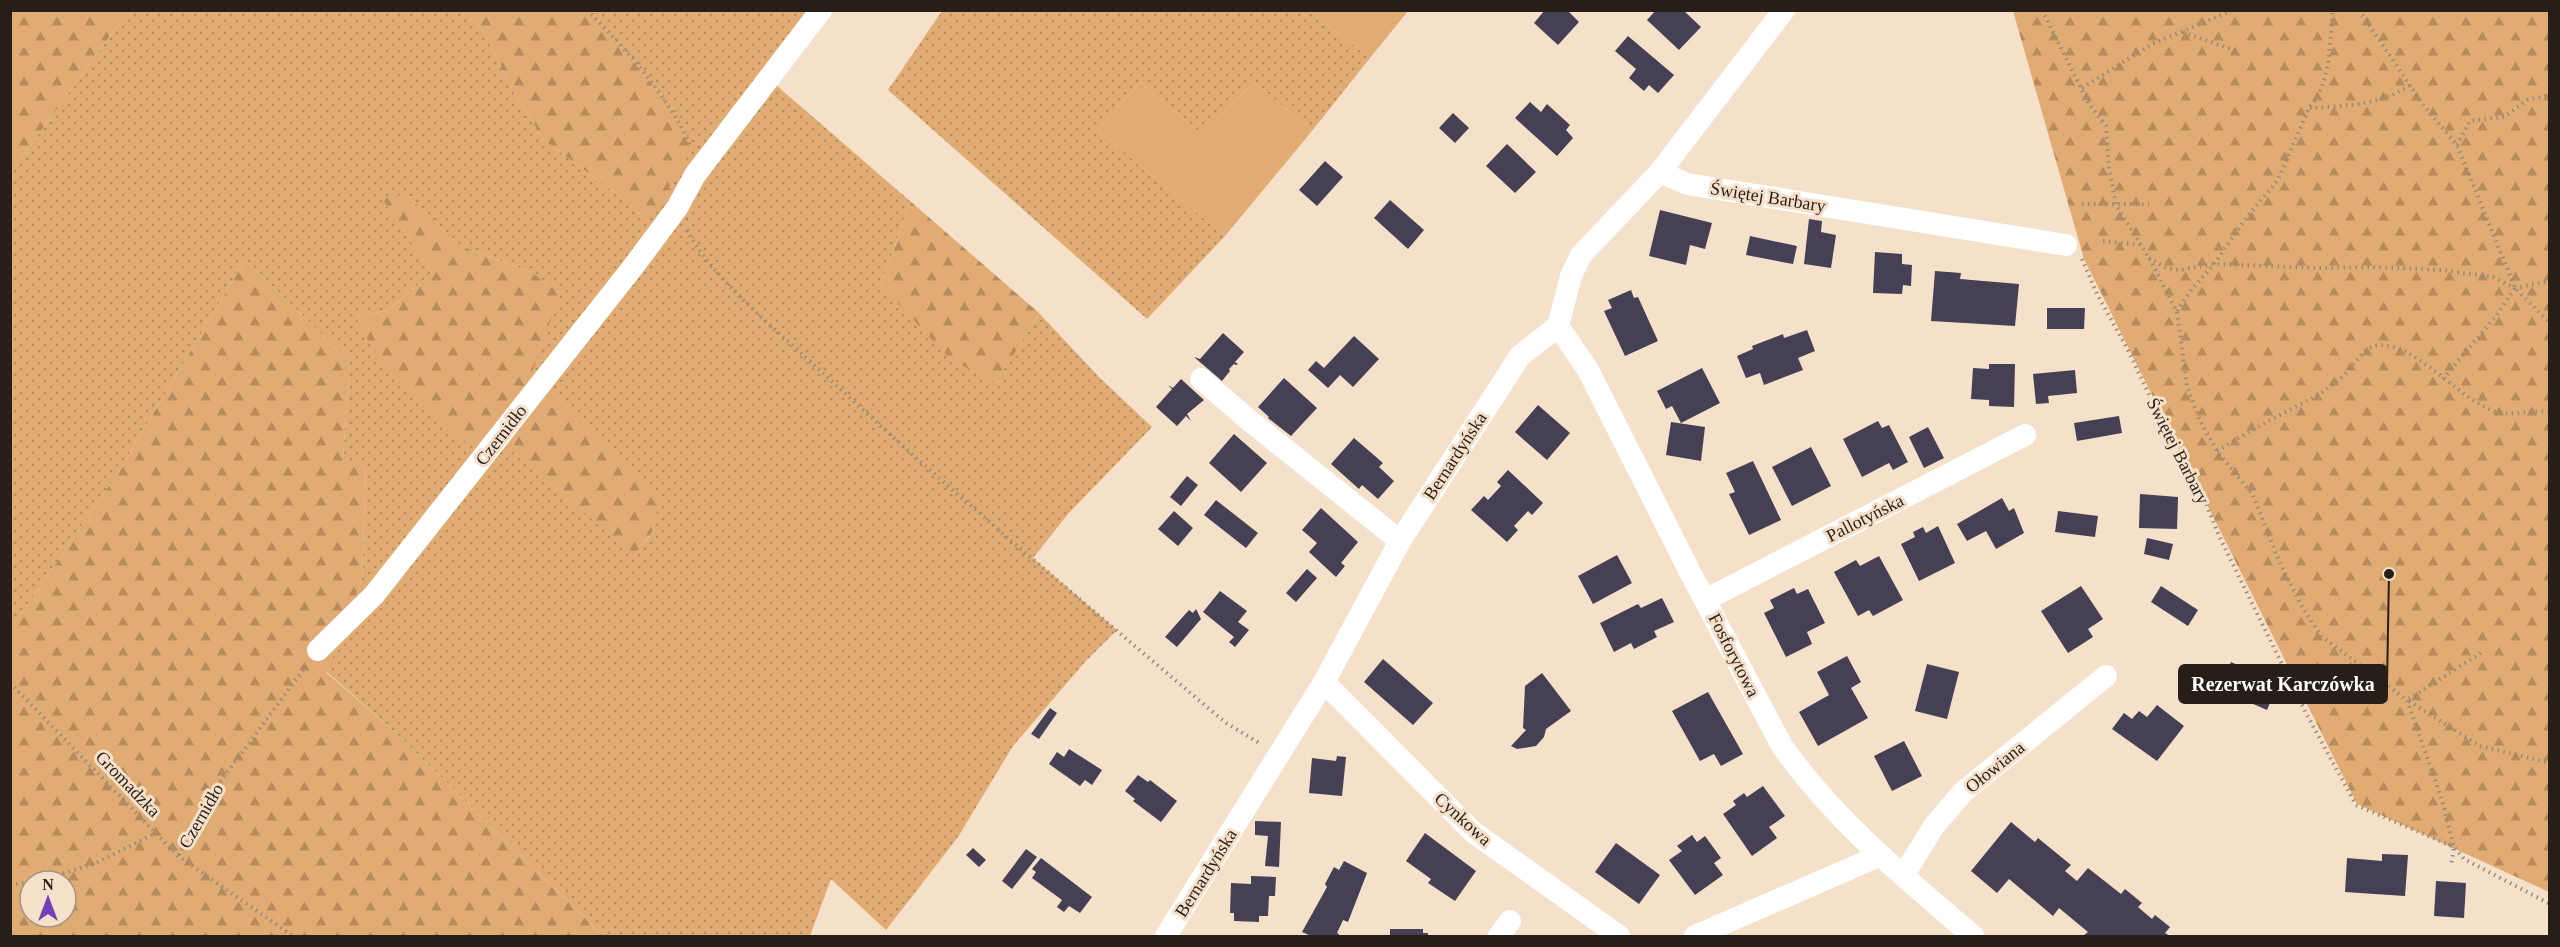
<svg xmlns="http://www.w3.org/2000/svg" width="2560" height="947" font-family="Georgia,serif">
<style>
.grass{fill:url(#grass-dots)}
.forest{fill:url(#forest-firs);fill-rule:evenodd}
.garden{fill:#e1ac73}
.building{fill:#464055}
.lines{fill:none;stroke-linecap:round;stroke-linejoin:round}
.path{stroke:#998a7a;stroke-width:4;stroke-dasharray:1.5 4.5;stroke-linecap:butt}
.minor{stroke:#fff;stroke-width:22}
.labels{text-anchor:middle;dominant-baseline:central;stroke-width:6;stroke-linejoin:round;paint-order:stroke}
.street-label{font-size:18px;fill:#271f17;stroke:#f5e0ca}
.leader{fill:none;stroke:#271f17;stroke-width:2}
.callout-dot{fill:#271f17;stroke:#f5e0ca;stroke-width:2}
.callout{fill:#271f17;stroke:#271f17;stroke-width:2}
.callout-label{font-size:20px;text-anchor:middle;font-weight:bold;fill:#fff}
</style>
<defs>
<pattern id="grass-dots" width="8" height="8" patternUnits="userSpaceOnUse" patternTransform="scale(1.5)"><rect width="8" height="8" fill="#e1ac73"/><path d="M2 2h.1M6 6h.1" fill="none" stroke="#b68b5d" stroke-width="1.8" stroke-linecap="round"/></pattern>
<pattern id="forest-firs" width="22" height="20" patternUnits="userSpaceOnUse" patternTransform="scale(1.5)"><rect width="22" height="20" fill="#e1ac73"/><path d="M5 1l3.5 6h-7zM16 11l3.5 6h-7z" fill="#b68b5d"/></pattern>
</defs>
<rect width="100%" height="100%" fill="#f5e0ca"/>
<g class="grass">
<polygon points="128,11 465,11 485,34 513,91 544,140 619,196 647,221 677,114 591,11 811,11 795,34 538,375 533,370 530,272 461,246 407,195 382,198 432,273 387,311 355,316 481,447 349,614 362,579 366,466 343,459 350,361 245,260 119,471 12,628 11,172"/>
<polygon points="942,11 1309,11 1370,58 1312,131 1254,82 1202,135 1140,82 1098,130 1225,236 1147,319 888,90"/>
<polygon points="776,85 910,201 881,285 996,382 1039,313 1099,377 1152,427 1068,514 1033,558 1117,630 1084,663 1013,746 958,837 886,930 831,879 810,936 603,936 398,735 327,672 340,636 495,447 507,447 634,554 650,536 576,419 543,382"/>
</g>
<g class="forest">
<polygon points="11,10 128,11 11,172 10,11"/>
<polygon points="465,11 591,11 677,114 693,147 648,222 619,196 544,140 513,91 485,34"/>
<polygon points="2013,11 2549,11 2549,892 2357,804 2084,259"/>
<polygon points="407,195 461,246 530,272 561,291 533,370 576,419 661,501 650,535 634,555 507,447 473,447 438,423 379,361 355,316 387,311 432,273 381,197"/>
<polygon points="910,201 1039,313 996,383 950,359 881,285"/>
<path d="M 245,260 L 350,361 L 343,458 L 366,466 L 362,579 L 327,673 L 398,735 L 603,936 L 11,936 L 10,625 L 12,628 L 119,471 ZM 30,881 L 66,881 L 66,917 L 30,917 Z"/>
</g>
<g class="garden">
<polygon points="1309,11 1408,11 1370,58"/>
<polygon points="1140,82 1202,135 1254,82 1312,131 1225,236 1098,130"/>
</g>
<g class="building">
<polygon points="1545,10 1567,10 1579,22 1558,45 1534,23"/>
<polygon points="1656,10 1683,10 1701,27 1679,50 1647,20"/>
<polygon points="1628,36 1674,75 1658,93 1649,85 1644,91 1629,78 1636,69 1615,51"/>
<polygon points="1530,102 1541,112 1547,104 1570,125 1566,130 1573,138 1557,156 1515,118"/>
<polygon points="1453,113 1469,128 1455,143 1439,128"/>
<polygon points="1507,144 1536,172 1515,193 1486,166"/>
<polygon points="1325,161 1343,177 1317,206 1299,190"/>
<polygon points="1390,200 1424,230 1408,249 1374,218"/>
<polygon points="1660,210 1712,223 1705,249 1690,245 1686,265 1649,256"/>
<polygon points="1809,219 1822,221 1821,232 1836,235 1831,268 1804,264"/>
<polygon points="1750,236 1797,246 1793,264 1746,255"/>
<polygon points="1875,252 1902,254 1902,264 1912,265 1911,286 1903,285 1902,294 1873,293"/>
<polygon points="1935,271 1961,273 1960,279 2019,284 2015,326 1931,321"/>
<polygon points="1631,290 1634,298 1638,297 1658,341 1625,356 1604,311 1612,308 1608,300"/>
<polygon points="2047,308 2085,308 2084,329 2047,329"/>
<polygon points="1807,330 1815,351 1798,358 1803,370 1764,385 1760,373 1746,378 1737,356 1753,349 1752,346 1783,334 1784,338"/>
<polygon points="1223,333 1244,352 1235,362 1238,364 1236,365 1234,364 1229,369 1230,371 1222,381 1194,357 1200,359"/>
<polygon points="1354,336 1379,359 1353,387 1340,375 1328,388 1308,370 1316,361 1324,368"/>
<polygon points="1989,364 2015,364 2014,407 1989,406 1989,400 1971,399 1973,368 1989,369"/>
<polygon points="1702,368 1720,403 1681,423 1672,406 1666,409 1657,391"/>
<polygon points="2075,370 2077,393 2048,396 2049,403 2036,404 2033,374"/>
<polygon points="1284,378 1317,408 1291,436 1268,418 1269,417 1258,407"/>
<polygon points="1181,379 1204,400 1187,414 1191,421 1186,416 1177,426 1156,407 1172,389 1168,385 1173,388"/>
<polygon points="1538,405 1570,433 1547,460 1515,432"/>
<polygon points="2119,416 2122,433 2077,441 2074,423"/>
<polygon points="1878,421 1882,428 1889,425 1908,462 1893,470 1889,463 1862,477 1843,439"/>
<polygon points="1671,422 1705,427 1701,461 1666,455"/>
<polygon points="1928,427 1944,458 1924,468 1909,437"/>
<polygon points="1234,434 1267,463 1241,492 1209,463"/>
<polygon points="1354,438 1383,463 1379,467 1394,481 1378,499 1362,485 1359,489 1331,464"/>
<polygon points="1811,447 1831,486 1792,506 1772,467"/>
<polygon points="1753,461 1781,520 1749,535 1729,494 1735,492 1726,473"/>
<polygon points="1508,470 1543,503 1532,515 1528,511 1514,526 1518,530 1507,542 1471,510 1484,496 1488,500 1501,486 1497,482"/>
<polygon points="1187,476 1198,485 1181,506 1170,497"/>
<polygon points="2140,494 2178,497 2177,529 2139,528"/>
<polygon points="2002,498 2009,511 2014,508 2024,533 1996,549 1986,531 1967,541 1957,524"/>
<polygon points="1216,500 1258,533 1246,548 1204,515"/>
<polygon points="1321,508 1358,542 1341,563 1345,566 1336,577 1309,552 1317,543 1302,530"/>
<polygon points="1174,511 1193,528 1178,546 1158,529"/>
<polygon points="2058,511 2098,516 2095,537 2055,532"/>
<polygon points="1938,526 1955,563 1919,581 1901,544 1915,537 1913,532 1923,527 1926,533"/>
<polygon points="2147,538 2173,544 2169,560 2144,554"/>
<polygon points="1617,555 1632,583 1593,604 1578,576"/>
<polygon points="1879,556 1903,600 1873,616 1869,610 1858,616 1834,572 1856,560 1860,566"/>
<polygon points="1307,569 1317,578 1296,602 1286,593"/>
<polygon points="2081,586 2103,619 2088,629 2093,637 2068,653 2041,611"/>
<polygon points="2161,586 2198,610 2188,626 2151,602"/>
<polygon points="1794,588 1797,594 1808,589 1825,623 1807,632 1812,644 1786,657 1764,613 1774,608 1770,600"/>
<polygon points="1220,591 1247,611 1238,622 1249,630 1235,647 1229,642 1234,637 1203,612"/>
<polygon points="1662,598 1674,622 1654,631 1657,637 1634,649 1631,643 1614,652 1600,623 1638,604 1641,608"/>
<polygon points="1196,609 1201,619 1177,647 1165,637 1189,610 1193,613"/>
<polygon points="1847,656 1861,682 1851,688 1868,718 1818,746 1799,712 1829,695 1817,672"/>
<polygon points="1383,659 1433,703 1413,725 1364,682"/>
<polygon points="2231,662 2278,683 2267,710 2219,689"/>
<polygon points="1927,664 1959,672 1947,719 1915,711"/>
<polygon points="1542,673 1571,711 1546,729 1544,737 1536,746 1517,749 1511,746 1526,730 1523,728 1525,686"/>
<polygon points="1708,692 1743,754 1721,766 1714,754 1700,761 1672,711"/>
<polygon points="2157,705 2184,726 2157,761 2112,729 2124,713 2132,719 2139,711 2147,717"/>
<polygon points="1050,708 1057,713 1039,739 1031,734"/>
<polygon points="1904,741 1922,776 1892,791 1874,756"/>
<polygon points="1069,749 1102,770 1092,785 1085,780 1080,786 1049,764 1057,752 1064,757"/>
<polygon points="1337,756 1346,757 1342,796 1309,793 1312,758 1336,761"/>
<polygon points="1138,775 1148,782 1150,780 1177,801 1161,822 1133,801 1135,799 1125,791"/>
<polygon points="1763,786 1785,816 1769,827 1777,838 1752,856 1723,814 1736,805 1733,801 1744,793 1747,797"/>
<polygon points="1255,821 1281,822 1279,867 1265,866 1268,836 1255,835"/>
<polygon points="2011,822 2035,842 2038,838 2071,865 2065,871 2077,881 2088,868 2121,894 2125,889 2142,903 2138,907 2152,919 2155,915 2170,927 2165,933 2170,936 2083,936 2088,932 2059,908 2053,916 2009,879 1997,893 1971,871"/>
<polygon points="1425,833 1476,871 1455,901 1428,883 1431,879 1406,861"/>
<polygon points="1692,835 1697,842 1705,836 1721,858 1714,863 1723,875 1695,895 1669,860 1682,851 1677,846"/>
<polygon points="1616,843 1660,875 1639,904 1595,872"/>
<polygon points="973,848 986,860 979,867 966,855"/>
<polygon points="1026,849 1037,857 1012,889 1002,881"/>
<polygon points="2382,854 2408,855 2405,896 2345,892 2347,858 2382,861"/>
<polygon points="1041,858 1092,897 1080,913 1069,906 1064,912 1057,907 1062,900 1032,878 1036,872 1032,869"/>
<polygon points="1344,861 1367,873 1348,922 1343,920 1337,933 1339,934 1338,936 1311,936 1302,932 1327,887 1325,884 1334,867 1339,870"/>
<polygon points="1251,876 1276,877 1275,896 1269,896 1268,916 1259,916 1259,922 1234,921 1234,913 1230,913 1231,883 1251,884"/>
<polygon points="2436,881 2466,883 2464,918 2434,916"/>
<polygon points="1390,929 1423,929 1423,933 1428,933 1428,936 1390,936"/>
</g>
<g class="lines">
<g class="path">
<path d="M 587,10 C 623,45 671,100 690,145"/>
<polyline points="2042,10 2089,104 2106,126 2109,167 2116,205 2149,258 2177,312 2187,386 2200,421 2217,451 2253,495 2279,561 2301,605 2321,636 2407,700 2442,800 2454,847 2451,866"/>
<polyline points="2359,10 2424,106 2457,145 2515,288 2550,323"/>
<polyline points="2183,32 2236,51"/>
<polyline points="2082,88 2152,44 2233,10"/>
<path d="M 2310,108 C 2342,106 2383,105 2410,85"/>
<polyline points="2457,145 2470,121 2504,117 2527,100 2550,95"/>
<polyline points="2082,204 2149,204"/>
<path d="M 687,230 C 714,281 781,334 824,374 C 954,495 1090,608 1226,723 L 1261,744"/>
<polyline points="2103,241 2140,245"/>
<polyline points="2149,258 2166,268 2179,270 2214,264 2318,268 2373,267 2442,270 2493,277 2515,288 2550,281"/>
<polyline points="2082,259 2097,294 2127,348 2179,458 2197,481 2219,536 2307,715 2356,805 2454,847 2464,859 2550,904"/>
<path d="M 2177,311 L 2192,289 L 2214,264 L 2247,217 L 2278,180 L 2309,108 C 2332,83 2329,42 2333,10"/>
<polyline points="2443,379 2496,316 2515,288"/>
<path d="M 2217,451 C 2236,439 2256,428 2276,417 C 2299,405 2323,394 2342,377 C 2353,368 2364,345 2379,345 C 2416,344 2455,395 2491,410 C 2511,418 2529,409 2550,412"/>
<polyline points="2481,653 2407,700 2480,746 2550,763"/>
<polyline points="10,683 178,856 293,936"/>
<polyline points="179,855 209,797 306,666"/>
<polyline points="40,881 96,863 156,833"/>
<polyline points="10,885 30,882"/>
</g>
<g class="minor">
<polyline points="1660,172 1687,184 2066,245"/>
<path d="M 1558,326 L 1588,370 L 1692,576 L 1782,746 C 1835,821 1904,877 1973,936"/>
<polyline points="1201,379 1250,421 1400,541"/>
<polyline points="1705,600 2025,435"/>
<polyline points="318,650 374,595 633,267 677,208 695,175 821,10"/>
<polyline points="1324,682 1473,832 1619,936"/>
<polyline points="1903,876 1934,826 1963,792 2106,676"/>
<polyline points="1166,936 1324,682 1400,541 1520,356 1558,326 1571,276 1581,255 1660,172 1784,10"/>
<polyline points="1499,936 1510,921"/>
<polyline points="1695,936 1879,856"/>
</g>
</g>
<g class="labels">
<g class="street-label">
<text transform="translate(1768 197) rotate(9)">Świętej Barbary</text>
<text transform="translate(501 435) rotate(-52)">Czernidło</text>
<text transform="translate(2178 451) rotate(63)">Świętej Barbary</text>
<text transform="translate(1455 456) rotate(-57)">Bernardyńska</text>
<text transform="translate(1865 518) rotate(-27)">Pallotyńska</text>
<text transform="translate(1734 655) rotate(63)">Fosforytowa</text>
<text transform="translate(1995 767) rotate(-39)">Ołowiana</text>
<text transform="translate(128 784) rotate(46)">Gromadzka</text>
<text transform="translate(201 816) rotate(-60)">Czernidło</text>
<text transform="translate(1463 819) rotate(42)">Cynkowa</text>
<text transform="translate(1206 873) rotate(-58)">Bernardyńska</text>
</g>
</g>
<path class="leader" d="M2389 574L2387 684"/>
<circle class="callout-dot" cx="2389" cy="574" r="6"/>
<rect class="callout" x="2179" y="665" width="208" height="38" rx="6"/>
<g class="callout-label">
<text x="2283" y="691">Rezerwat Karczówka</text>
</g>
<rect width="2560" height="947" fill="none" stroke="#271f17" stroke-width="24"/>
<g transform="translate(48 899)"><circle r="28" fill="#f5e0ca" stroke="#a39382" stroke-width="1.5"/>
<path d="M0-4.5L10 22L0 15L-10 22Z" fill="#7240b8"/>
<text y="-9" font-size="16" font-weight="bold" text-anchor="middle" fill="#271f17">N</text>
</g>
</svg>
